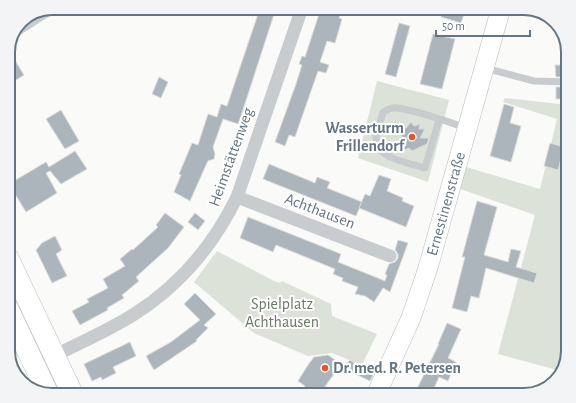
<svg xmlns="http://www.w3.org/2000/svg" width="576" height="403" font-family="'Alegreya Sans',sans-serif">
<style>
.green{fill:#dce2d8}
.building{fill:#acb5bb;stroke:#dcdcda}
.lines{fill:none;stroke-linecap:round;stroke-linejoin:round}
.secondary-casing{stroke:#b8bec2;stroke-width:20}
.primary-casing{stroke:#bbbfc3;stroke-width:22}
.lane{stroke:#c8cccf;stroke-width:7}
.street{stroke:#c8cccf;stroke-width:13}
.secondary{stroke:#fff;stroke-width:19}
.primary{stroke:#fff;stroke-width:21}
.poi-dot{fill:#e85529;stroke:#fff;stroke-width:1.5}
.labels{text-anchor:middle;dominant-baseline:central;stroke-width:4;stroke-linejoin:round;paint-order:stroke}
.poi-label{font-size:16px;font-weight:bold;fill:#647683;stroke:#fff;text-anchor:end}
.street-label{font-size:16px;fill:#647683;stroke:#fff}
.park-label{font-size:16px;fill:#677a63;stroke:#fff}
.rim{fill:none;stroke:#647683;stroke-width:2}
</style>
<rect width="100%" height="100%" fill="#fafaf8"/>
<g class="green">
<polygon points="377,81 449,100 428,182 358,158"/>
<polygon points="505,98 568,105 568,351 561,371 498,354 535,215 460,189 466,167 540,189 557,119 503,102"/>
<polygon points="217,251 274,281 280,283 282,281 331,304 332,316 377,334 362,365 332,353 308,356 254,333 194,282"/>
<polygon points="8,274 66,395 58,395 8,294"/>
</g>
<g class="building">
<polygon points="260,8 276,8 240,119 238,124 223,119 213,147 215,154 214,159 208,161 206,165 190,201 174,192 181,175 179,174 192,143 198,145 208,114 217,117 221,104 227,106"/>
<polygon points="321,8 342,8 339,18 342,19 335,43 327,41 320,62 329,65 326,73 318,71 295,137 289,135 285,146 275,142 296,84 302,65 299,64 302,56 305,57"/>
<polygon points="444,8 466,8 461,23 441,17"/>
<polygon points="399,23 410,26 396,77 385,74"/>
<polygon points="433,34 455,39 442,89 420,84"/>
<polygon points="8,49 24,75 8,85"/>
<polygon points="555,65 568,65 568,77 556,77"/>
<polygon points="159,77 168,82 161,98 152,94"/>
<rect x="556" y="87" width="12" height="12"/>
<polygon points="504,104 514,107 510,123 521,126 511,162 490,156"/>
<polygon points="61,110 79,141 65,149 46,119"/>
<polygon points="411,122 414,126 420,124 419,129 425,129 420,138 429,138 427,144 412,151 409,148 405,150 404,145 399,144 402,137 399,129 406,128"/>
<polygon points="550,143 564,147 558,170 544,166"/>
<polygon points="75,151 87,169 61,184 50,171 46,173 57,193 26,212 9,184 46,162 49,167"/>
<polygon points="269,164 315,183 317,177 330,182 327,188 362,202 356,216 263,179"/>
<polygon points="379,175 391,179 387,191 403,198 402,201 414,206 406,227 359,208 365,194 370,196"/>
<polygon points="477,201 497,207 484,255 508,262 511,249 521,251 516,267 537,273 534,283 486,268 479,298 471,296 467,312 452,308 465,257 462,257"/>
<polygon points="165,213 184,227 168,248 136,277 139,281 122,295 124,298 107,308 108,310 80,325 72,311 89,302 87,299 108,288 103,279 125,266 120,259 132,249 133,250 158,227 156,225"/>
<polygon points="195,213 205,221 198,230 188,222"/>
<polygon points="248,217 341,254 338,262 385,281 387,275 385,274 389,264 395,262 398,258 398,254 395,250 398,240 408,243 390,292 383,288 374,302 365,296 355,294 358,287 342,281 343,278 333,274 335,269 276,245 273,252 240,238"/>
<polygon points="55,236 62,250 56,254 67,276 52,283 36,250 42,243"/>
<polygon points="195,293 216,314 204,325 208,328 196,340 197,341 154,370 146,356 171,342 200,320 184,304"/>
<polygon points="447,323 461,329 448,358 456,362 448,381 439,377 431,395 414,395 439,344 438,344"/>
<polygon points="130,342 136,356 113,367 116,373 102,380 101,377 92,381 84,364"/>
<polygon points="328,355 341,364 319,395 299,395 305,386 298,381 308,365 314,357"/>
<polygon points="350,360 373,375 370,381 343,368"/>
</g>
<g class="lines">
<defs>
<g id="secondary">
<path id="s1" d="M 376,395 L 411,318 L 428,268 L 501,8"/>
</g>
<g id="primary">
<polyline points="8,258 73,395"/>
<polyline points="8,309 48,394"/>
</g>
</defs>
<use href="#secondary" class="secondary-casing"/>
<use href="#primary" class="primary-casing"/>
<g class="lane">
<polyline points="485,68 534,81 568,82"/>
<path d="M 439,120 L 425,168 C 412,164 374,157 376,140 C 376,131 381,121 383,112 C 387,110 392,107 397,108 C 420,111 445,121 467,128"/>
</g>
<g class="street">
<polyline points="19,28 47,10"/>
<polyline points="237,197 390,256"/>
<path d="M 54,356 C 81,342 110,330 136,313 C 181,284 214,244 237,197 L 302,8"/>
</g>
<use href="#secondary" class="secondary"/>
<use href="#primary" class="primary"/>
</g>
<g class="poi-dot">
<circle cx="412" cy="137" r="4"/>
<circle cx="325" cy="368" r="4"/>
</g>
<g class="labels">
<g class="poi-label">
<text x="404" y="128">Wasserturm<tspan x="404" dy="18">Frillendorf</tspan></text>
<text x="333" y="368" text-anchor="start">Dr. med. R. Petersen</text>
</g>
<g class="street-label">
<text transform="translate(231 157) rotate(-70)">Heimstättenweg</text>
<text stroke="none"><textPath href="#s1" startOffset="204">Ernestinenstraße</textPath></text>
<text transform="translate(320 211) rotate(21)">Achthausen</text>
</g>
<g class="park-label">
<text x="282" y="304">Spielplatz<tspan x="282" dy="18">Achthausen</tspan></text>
</g>
</g>
<path d="M0 0H576V403H0ZM52 15H524A37 37 0 0 1 561 52V351A37 37 0 0 1 524 388H52A37 37 0 0 1 15 351V52A37 37 0 0 1 52 15Z" fill="#f3f4f5" fill-rule="evenodd"/>
<path class="rim" d="M52 15H524A37 37 0 0 1 561 52V351A37 37 0 0 1 524 388H52A37 37 0 0 1 15 351V52A37 37 0 0 1 52 15Z"/>
<path d="M436 30v6h94v-6" fill="none" stroke="#647683" stroke-width="2"/>
<text x="442" y="30" font-size="12" fill="#647683" stroke="#ffffff" stroke-width="3" paint-order="stroke">50 m</text>
</svg>
